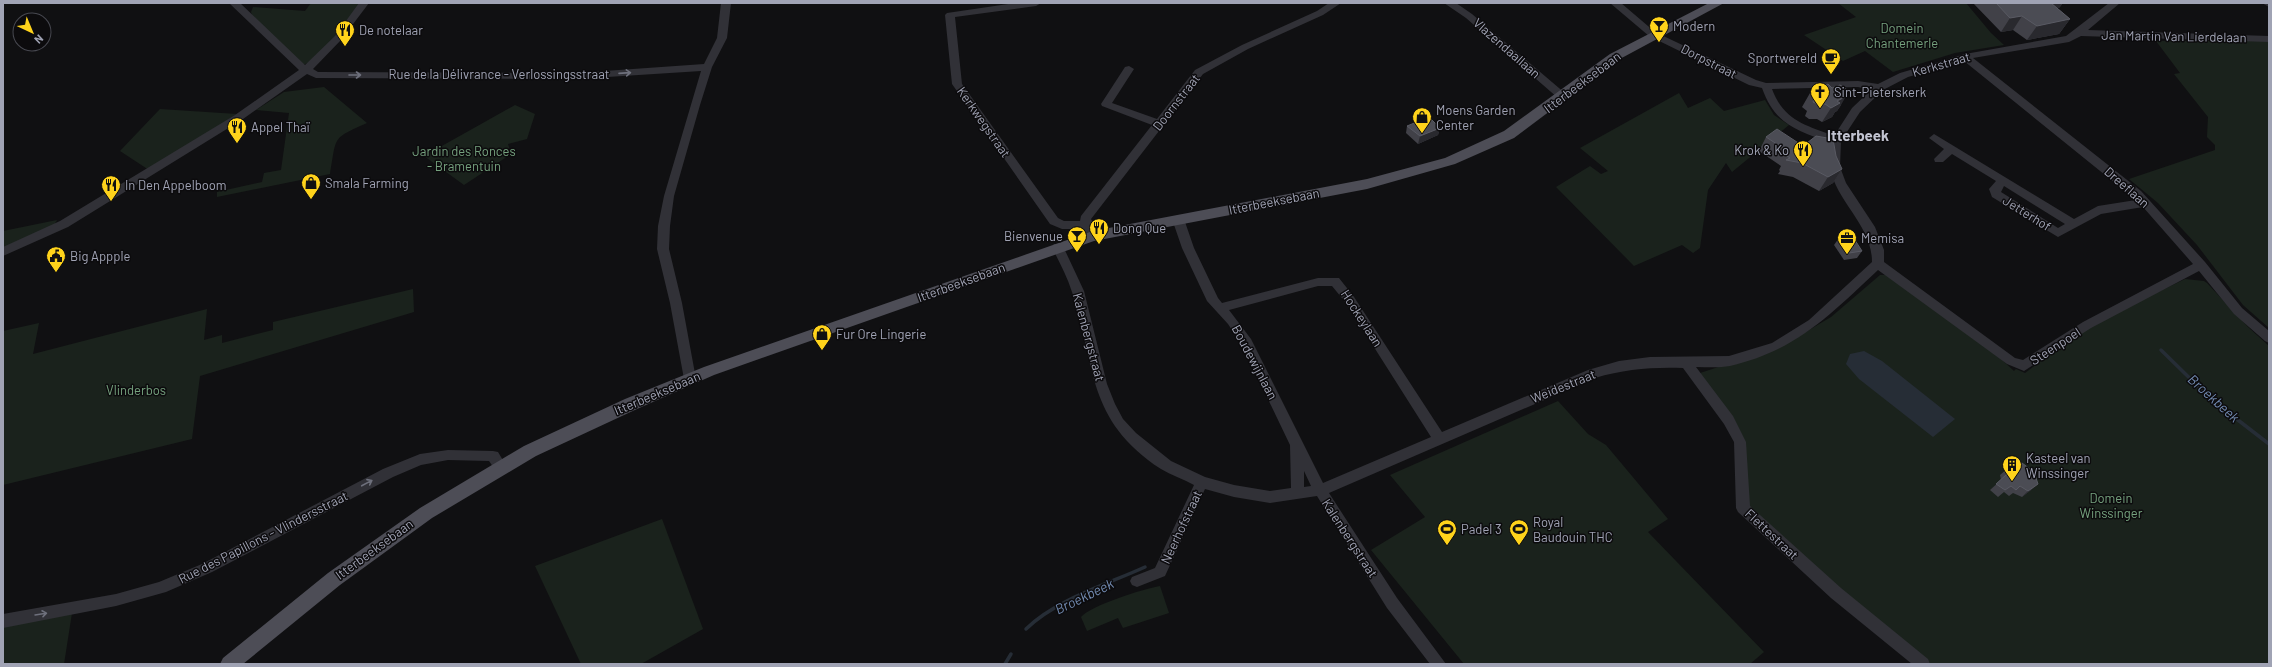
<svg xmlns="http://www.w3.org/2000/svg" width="2272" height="667" font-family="Barlow,sans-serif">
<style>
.green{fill:#1a221c}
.water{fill:#262d36}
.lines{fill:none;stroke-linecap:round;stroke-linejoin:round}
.stream{stroke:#262d36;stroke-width:3.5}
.minor{fill:#313137;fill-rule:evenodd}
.major{fill:#4d4d56;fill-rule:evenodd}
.wall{fill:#414148}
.shaded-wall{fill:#29292e}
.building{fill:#4b4c54;stroke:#595a63}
.oneway{stroke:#6e707c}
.labels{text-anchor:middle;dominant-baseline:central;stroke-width:3;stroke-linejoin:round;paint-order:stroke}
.poi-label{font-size:13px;fill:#a0a3b4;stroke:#0c0b0d;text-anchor:start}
.park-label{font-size:13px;fill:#75a17e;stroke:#0c0b0d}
.street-label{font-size:13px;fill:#a0a3b4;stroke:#0c0b0d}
.water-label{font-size:14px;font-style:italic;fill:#738cb3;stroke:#0c0b0d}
.quarter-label{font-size:15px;font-weight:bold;fill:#c1c3d0;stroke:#0c0b0d}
</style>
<rect width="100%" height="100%" fill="#101012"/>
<g class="green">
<path d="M 311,3 L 361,3 C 348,20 324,58 303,65 L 254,20 L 251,12 L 253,7 L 305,11 Z"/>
<polygon points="1838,3 1966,3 1991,33 2004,45 1955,53 1893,72 1865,51 1843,61 1804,35 1856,17"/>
<polygon points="2156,41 2269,41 2269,328 2243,305 2197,245 2158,203 2129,179 2215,150 2215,145 2207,137 2208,117 2174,74 2180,73"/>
<path d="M 324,87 L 367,123 C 331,139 337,136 330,174 L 217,197 L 217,192 L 262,182 L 264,173 L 281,170 L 289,113 L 256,110 L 284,92 Z"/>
<polygon points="1679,93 1688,108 1710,98 1724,111 1765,100 1774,115 1789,125 1732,172 1726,163 1708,190 1700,248 1693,253 1682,245 1634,266 1556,187 1590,166 1601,174 1608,171 1580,148"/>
<polygon points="515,105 535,114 527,139 508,144 511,154 464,185 424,156"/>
<polygon points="160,109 237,114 149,170 120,151"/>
<polygon points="57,220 52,229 3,250 3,231"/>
<polygon points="1880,275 1886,275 2000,358 2014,371 2016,369 2025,373 2079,332 2154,294 2185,279 2204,281 2207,283 2248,327 2269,346 2269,664 1930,664 1840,592 1748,508 1743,437 1697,374 1782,346 1831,317"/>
<polygon points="413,289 414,312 200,376 192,439 3,485 3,331 39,323 33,354 207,309 204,340 222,335 222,343 273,330 273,322"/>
<polygon points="1558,401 1588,434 1606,445 1668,519 1648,532 1764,652 1750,664 1464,664 1371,550 1425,517 1390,475"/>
<polygon points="662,519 703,629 641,664 581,664 535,566"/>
<path d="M 1160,586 L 1169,613 L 1123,628 L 1118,618 L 1087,631 L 1081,617 C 1092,605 1143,589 1160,586 Z"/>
<polygon points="72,613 64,664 3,664 3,626"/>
</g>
<polygon class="water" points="1864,351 1882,361 1955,419 1933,437 1859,379 1846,364 1850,354"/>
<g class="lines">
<g class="stream">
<polyline points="2161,350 2212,400 2269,444"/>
<path d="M 1026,629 C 1055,600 1108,584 1145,567"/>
<polyline points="1005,664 1011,654"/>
</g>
<g class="minor">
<polygon points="229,3 240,3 305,65 335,36 359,3 369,3 341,40 313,69 318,72 576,73 704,64 717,38 721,3 731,3 727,38 712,67 700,105 674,196 670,226 669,249 682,303 696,379 694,383 686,383 684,379 670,303 657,249 658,226 664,196 701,71 576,79 316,78 307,74 243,119 68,227 3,256 3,247 60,221 235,115 299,70"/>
<polygon points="1015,3 1041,3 1036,6 955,17 962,84 1058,218 1064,221 1080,221 1081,216 1152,125 1102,106 1101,104 1125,67 1129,66 1134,69 1112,103 1157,119 1195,70 1242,45 1317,11 1329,3 1341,3 1323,15 1248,49 1203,74 1091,219 1099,236 1093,240 1089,239 1084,229 1062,229 1050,224 952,84 945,15 947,13"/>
<polygon points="1444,3 1456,3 1472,14 1566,94 1566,98 1558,98 1466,18"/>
<path d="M 1610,3 L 1621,3 L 1655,32 L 1756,80 L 1766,83 L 1858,81 L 1878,84 L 1900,73 L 1965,54 L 2066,36 L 2109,3 L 2120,3 L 2088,30 L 2269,36 L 2269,42 L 2081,36 L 2069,42 L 1973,58 L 2141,191 L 2205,262 L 2242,308 L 2269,331 L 2269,343 L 2265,341 L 2234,314 L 2199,271 L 2091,328 L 2024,371 L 2007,364 L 1878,270 C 1831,314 1796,351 1730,366 C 1719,368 1707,367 1696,367 L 1733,416 L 1746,442 L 1750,506 L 1841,588 L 1928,659 L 1930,664 L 1912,664 L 1831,598 L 1738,512 L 1736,508 L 1734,442 L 1724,424 L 1683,368 C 1652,367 1625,369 1595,378 L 1329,493 L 1397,598 L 1446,664 L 1430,664 L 1387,608 L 1317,496 L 1270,503 L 1234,497 L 1205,489 L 1165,576 L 1137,587 L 1132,585 L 1130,581 L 1132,577 L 1155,568 L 1194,485 C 1183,479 1171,475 1161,469 C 1086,420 1096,366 1072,292 C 1067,276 1059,262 1052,247 L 1054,244 L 1062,244 L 1084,291 L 1107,384 L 1115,404 L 1123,419 L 1136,433 L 1171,461 L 1205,477 L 1234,485 L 1270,491 L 1291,488 L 1290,445 L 1242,345 L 1228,324 L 1207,301 L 1182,248 L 1172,219 L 1174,216 L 1182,216 L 1184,219 L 1194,248 L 1218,298 L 1222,303 L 1318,278 L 1339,278 L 1354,297 L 1442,432 L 1588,370 L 1619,361 L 1650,357 L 1729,356 L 1772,343 L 1809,320 L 1872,262 C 1872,225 1837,203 1830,168 C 1828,160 1830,151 1831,143 C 1797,130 1775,125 1762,88 L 1749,85 L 1649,36 ZM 1964,61 L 2136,200 L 2098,206 L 2074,219 L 1934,134 L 1929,138 L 1944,149 L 1934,159 L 1935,162 L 1943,162 L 1952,154 L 1996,181 L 1989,189 L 1992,197 L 2058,237 L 2101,214 L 2143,207 L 2193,264 L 2083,322 L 2023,360 L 2015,358 L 1884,262 L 1884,250 L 1875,227 L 1846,183 L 1840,167 L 1841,141 L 1860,112 L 1883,90 L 1908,77 ZM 1858,87 L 1871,90 L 1852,108 L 1834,136 C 1805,125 1784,121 1772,89 ZM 2004,186 L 2065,224 L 2058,228 L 2001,192 ZM 1318,286 L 1332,286 L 1346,303 L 1431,437 L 1323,483 L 1251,339 L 1229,310 ZM 1304,471 L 1311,486 L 1304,487 Z"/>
<polygon points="2262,3 2269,3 2269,7"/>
<path d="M 448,450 L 493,451 L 498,452 L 507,467 L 505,471 C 496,474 494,468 489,461 L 448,460 L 421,465 L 393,477 L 212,572 L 166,592 L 116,606 L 3,628 L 3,614 L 116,594 L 159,582 L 202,564 L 383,469 L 420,454 Z"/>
</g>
<polygon class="major" points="1709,3 1724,3 1618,60 1514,138 1455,164 1367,189 1094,241 714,375 637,409 536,456 432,518 340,585 243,664 220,664 223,658 328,573 420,508 524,446 625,399 704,367 1093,231 1367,179 1445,158 1504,131 1610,54"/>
</g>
<g class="wall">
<polygon points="1973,3 2063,3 2059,8 2057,8 2070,19 2059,34 2027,40 2013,30 2001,32"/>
<polygon points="1810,93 1841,105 1837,111 1835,112 1832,117 1822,122 1817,119 1809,119 1805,116 1807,111 1802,107"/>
<polygon points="1407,126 1440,128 1438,135 1418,144 1406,133"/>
<polygon points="1766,137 1803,146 1842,169 1833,183 1819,191 1793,177 1778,174 1780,171 1779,170 1781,166 1759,151"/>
<polygon points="1839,238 1862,251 1857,258 1844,260 1834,245"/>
<polygon points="2007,469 2038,484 2031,490 2022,497 2013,493 2009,496 2004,492 1998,497 1990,490 2001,480 2000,475"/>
</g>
<g class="shaded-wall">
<polygon points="2042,3 2063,3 2059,8 2035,12"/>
<polygon points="2022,16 2013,30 2001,32 2010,18"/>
<polygon points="2070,19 2059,34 2027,40 2037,26"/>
<polygon points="1849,91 1841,105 1837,111 1835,112 1832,117 1822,122 1831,108 1844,95"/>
<polygon points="1440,128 1438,135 1418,144 1420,136"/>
<polygon points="1842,169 1833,183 1819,191 1828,177"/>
<polygon points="2038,484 2031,490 2022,497 2028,491"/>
</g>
<g class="building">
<polygon points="1996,3 2051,3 2070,19 2037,26 2022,16 2010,18"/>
<polygon points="1828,84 1832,88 1840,85 1849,91 1844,95 1845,97 1837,101 1840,103 1831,108 1825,104 1817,104 1813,102 1815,97 1810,93"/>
<polygon points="1429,117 1440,128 1420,136 1407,126"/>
<polygon points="1777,129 1803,146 1816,136 1833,139 1836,156 1842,169 1828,177 1802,163 1786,160 1790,158 1787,156 1789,152 1766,137"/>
<polygon points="1853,237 1862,251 1849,253 1839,238"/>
<polygon points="2022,463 2034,472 2038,484 2028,491 2020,486 2016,490 2011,486 2005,490 1996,484 2007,474 2007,469"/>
</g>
<defs><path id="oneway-shaft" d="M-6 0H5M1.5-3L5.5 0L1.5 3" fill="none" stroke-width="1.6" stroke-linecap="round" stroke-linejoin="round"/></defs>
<g class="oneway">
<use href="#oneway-shaft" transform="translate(625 73) rotate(-4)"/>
<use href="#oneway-shaft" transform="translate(355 75)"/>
<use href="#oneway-shaft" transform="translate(367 483) rotate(-28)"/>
<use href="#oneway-shaft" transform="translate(41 614) rotate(-9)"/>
</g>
<defs>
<symbol id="bar-pin" viewBox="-11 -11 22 30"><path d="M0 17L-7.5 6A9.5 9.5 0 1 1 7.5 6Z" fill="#ffd31b" stroke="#0c0b0d"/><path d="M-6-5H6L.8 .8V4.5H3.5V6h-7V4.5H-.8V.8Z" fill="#111"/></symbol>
<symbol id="restaurant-pin" viewBox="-11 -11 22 30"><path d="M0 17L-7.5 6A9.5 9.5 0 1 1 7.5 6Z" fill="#ffd31b" stroke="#0c0b0d"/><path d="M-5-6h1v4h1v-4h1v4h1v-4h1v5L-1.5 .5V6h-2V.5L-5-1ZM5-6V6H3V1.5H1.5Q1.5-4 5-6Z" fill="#111"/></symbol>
<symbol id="cafe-pin" viewBox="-11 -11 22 30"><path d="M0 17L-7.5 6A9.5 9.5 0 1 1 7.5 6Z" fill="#ffd31b" stroke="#0c0b0d"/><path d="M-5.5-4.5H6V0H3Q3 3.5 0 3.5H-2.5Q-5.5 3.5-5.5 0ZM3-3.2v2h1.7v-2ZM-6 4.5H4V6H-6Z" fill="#111"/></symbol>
<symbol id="church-pin" viewBox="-11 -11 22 30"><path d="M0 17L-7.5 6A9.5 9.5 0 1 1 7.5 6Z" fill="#ffd31b" stroke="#0c0b0d"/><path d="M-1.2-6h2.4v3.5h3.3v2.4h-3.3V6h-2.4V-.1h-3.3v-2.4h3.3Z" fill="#111"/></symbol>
<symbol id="shop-pin" viewBox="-11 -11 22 30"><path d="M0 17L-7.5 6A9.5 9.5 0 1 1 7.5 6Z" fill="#ffd31b" stroke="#0c0b0d"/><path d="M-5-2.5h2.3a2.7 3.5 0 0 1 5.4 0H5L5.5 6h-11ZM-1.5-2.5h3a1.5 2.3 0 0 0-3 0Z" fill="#111"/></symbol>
<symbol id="office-pin" viewBox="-11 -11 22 30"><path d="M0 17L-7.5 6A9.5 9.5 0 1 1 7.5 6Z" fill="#ffd31b" stroke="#0c0b0d"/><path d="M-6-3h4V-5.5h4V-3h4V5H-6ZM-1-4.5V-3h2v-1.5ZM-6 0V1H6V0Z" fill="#111"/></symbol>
<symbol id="civic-pin" viewBox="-11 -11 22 30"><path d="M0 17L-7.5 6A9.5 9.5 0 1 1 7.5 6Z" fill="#ffd31b" stroke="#0c0b0d"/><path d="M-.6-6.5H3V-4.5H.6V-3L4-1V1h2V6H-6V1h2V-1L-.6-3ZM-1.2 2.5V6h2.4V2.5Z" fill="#111"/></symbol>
<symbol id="building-pin" viewBox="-11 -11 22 30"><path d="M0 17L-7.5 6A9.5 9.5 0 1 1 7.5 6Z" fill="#ffd31b" stroke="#0c0b0d"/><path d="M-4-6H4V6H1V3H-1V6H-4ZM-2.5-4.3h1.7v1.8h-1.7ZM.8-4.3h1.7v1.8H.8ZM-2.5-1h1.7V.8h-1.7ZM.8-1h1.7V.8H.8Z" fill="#111"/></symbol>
<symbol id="stadium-pin" viewBox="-11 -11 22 30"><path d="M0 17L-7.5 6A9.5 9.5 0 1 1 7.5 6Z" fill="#ffd31b" stroke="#0c0b0d"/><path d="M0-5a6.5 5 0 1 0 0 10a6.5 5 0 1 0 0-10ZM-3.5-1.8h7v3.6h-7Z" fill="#111"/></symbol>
</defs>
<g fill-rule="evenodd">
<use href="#bar-pin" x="1648" y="15" width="22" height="30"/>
<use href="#restaurant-pin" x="334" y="19" width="22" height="30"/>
<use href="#cafe-pin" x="1820" y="47" width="22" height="30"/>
<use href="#church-pin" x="1809" y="81" width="22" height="30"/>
<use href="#shop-pin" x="1411" y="106" width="22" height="30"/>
<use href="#restaurant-pin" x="226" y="116" width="22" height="30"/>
<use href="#restaurant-pin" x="1792" y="139" width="22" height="30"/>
<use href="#shop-pin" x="300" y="172" width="22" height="30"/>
<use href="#restaurant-pin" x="100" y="174" width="22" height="30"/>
<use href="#restaurant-pin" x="1088" y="217" width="22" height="30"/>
<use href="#bar-pin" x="1066" y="225" width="22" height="30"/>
<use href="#office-pin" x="1836" y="227" width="22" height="30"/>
<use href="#civic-pin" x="45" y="245" width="22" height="30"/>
<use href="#shop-pin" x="811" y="323" width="22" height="30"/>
<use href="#building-pin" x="2001" y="454" width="22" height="30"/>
<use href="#stadium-pin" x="1436" y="518" width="22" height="30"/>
<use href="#stadium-pin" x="1508" y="518" width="22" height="30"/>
</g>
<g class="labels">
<g class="poi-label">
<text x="1673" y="26">Modern</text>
<text x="359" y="30">De notelaar</text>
<text x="1817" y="58" text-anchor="end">Sportwereld</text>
<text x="1834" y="92">Sint-Pieterskerk</text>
<text x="1436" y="110">Moens Garden<tspan x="1436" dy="15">Center</tspan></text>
<text x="251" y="127">Appel Thaï</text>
<text x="1789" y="150" text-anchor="end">Krok &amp; Ko</text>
<text x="325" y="183">Smala Farming</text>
<text x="125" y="185">In Den Appelboom</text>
<text x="1113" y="228">Dong Que</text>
<text x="1063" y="236" text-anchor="end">Bienvenue</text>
<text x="1861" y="238">Memisa</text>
<text x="70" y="256">Big Appple</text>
<text x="836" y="334">Fur Ore Lingerie</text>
<text x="2026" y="458">Kasteel van<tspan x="2026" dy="15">Winssinger</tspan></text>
<text x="1533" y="522">Royal<tspan x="1533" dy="15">Baudouin THC</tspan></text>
<text x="1461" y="529">Padel 3</text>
</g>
<g class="park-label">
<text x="1902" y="28">Domein<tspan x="1902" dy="15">Chantemerle</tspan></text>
<text x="464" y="151">Jardin des Ronces<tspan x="464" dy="15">- Bramentuin</tspan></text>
<text x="136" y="390">Vlinderbos</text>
<text x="2111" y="498">Domein<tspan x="2111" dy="15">Winssinger</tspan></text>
</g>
<g class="street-label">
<text transform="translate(2174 36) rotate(1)">Jan Martin Van Lierdelaan</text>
<text transform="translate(1507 48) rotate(41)">Vlazendaallaan</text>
<text transform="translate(1709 61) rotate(27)">Dorpstraat</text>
<text transform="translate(1941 64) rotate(-16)">Kerkstraat</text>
<text x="499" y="74">Rue de la Délivrance - Verlossingsstraat</text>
<text transform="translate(1582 82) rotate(-37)">Itterbeeksebaan</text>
<text transform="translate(1176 102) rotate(-52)">Doornstraat</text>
<text transform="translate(984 122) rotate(55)">Kerkwegstraat</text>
<text transform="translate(2127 187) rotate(41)">Dreeflaan</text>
<text transform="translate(1274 201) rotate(-11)">Itterbeeksebaan</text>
<text transform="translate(2027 213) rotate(32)">Jetterhof</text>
<text transform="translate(961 282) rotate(-20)">Itterbeeksebaan</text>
<text transform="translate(1362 318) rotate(57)">Hockeylaan</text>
<text transform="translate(1089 337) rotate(75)">Kalenbergstraat</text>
<text transform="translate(2055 346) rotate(-33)">Steenpoel</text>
<text transform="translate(1255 362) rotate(62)">Boudewijnlaan</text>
<text transform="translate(1563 386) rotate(-22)">Weidestraat</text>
<text transform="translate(657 393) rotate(-23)">Itterbeeksebaan</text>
<text transform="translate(1181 527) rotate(-65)">Neerhofstraat</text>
<text transform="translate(1772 534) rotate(43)">Flettestraat</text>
<text transform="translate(263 537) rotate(-27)">Rue des Papillons - Vlindersstraat</text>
<text transform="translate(1350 538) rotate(57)">Kalenbergstraat</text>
<text transform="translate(374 549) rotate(-36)">Itterbeeksebaan</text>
</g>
<g class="water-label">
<text transform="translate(2214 398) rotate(42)">Broekbeek</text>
<text transform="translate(1084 596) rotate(-26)">Broekbeek</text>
</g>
<g class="quarter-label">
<text x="1858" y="135">Itterbeek</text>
</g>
</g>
<rect width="2272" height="667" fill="none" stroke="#a0a3b4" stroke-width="8"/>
<g transform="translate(32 32) rotate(136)"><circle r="19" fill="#0c0b0d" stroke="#474850"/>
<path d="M0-3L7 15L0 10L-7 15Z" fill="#ffd31b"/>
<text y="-6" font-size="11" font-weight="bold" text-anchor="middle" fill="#a0a3b4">N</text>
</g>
</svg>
